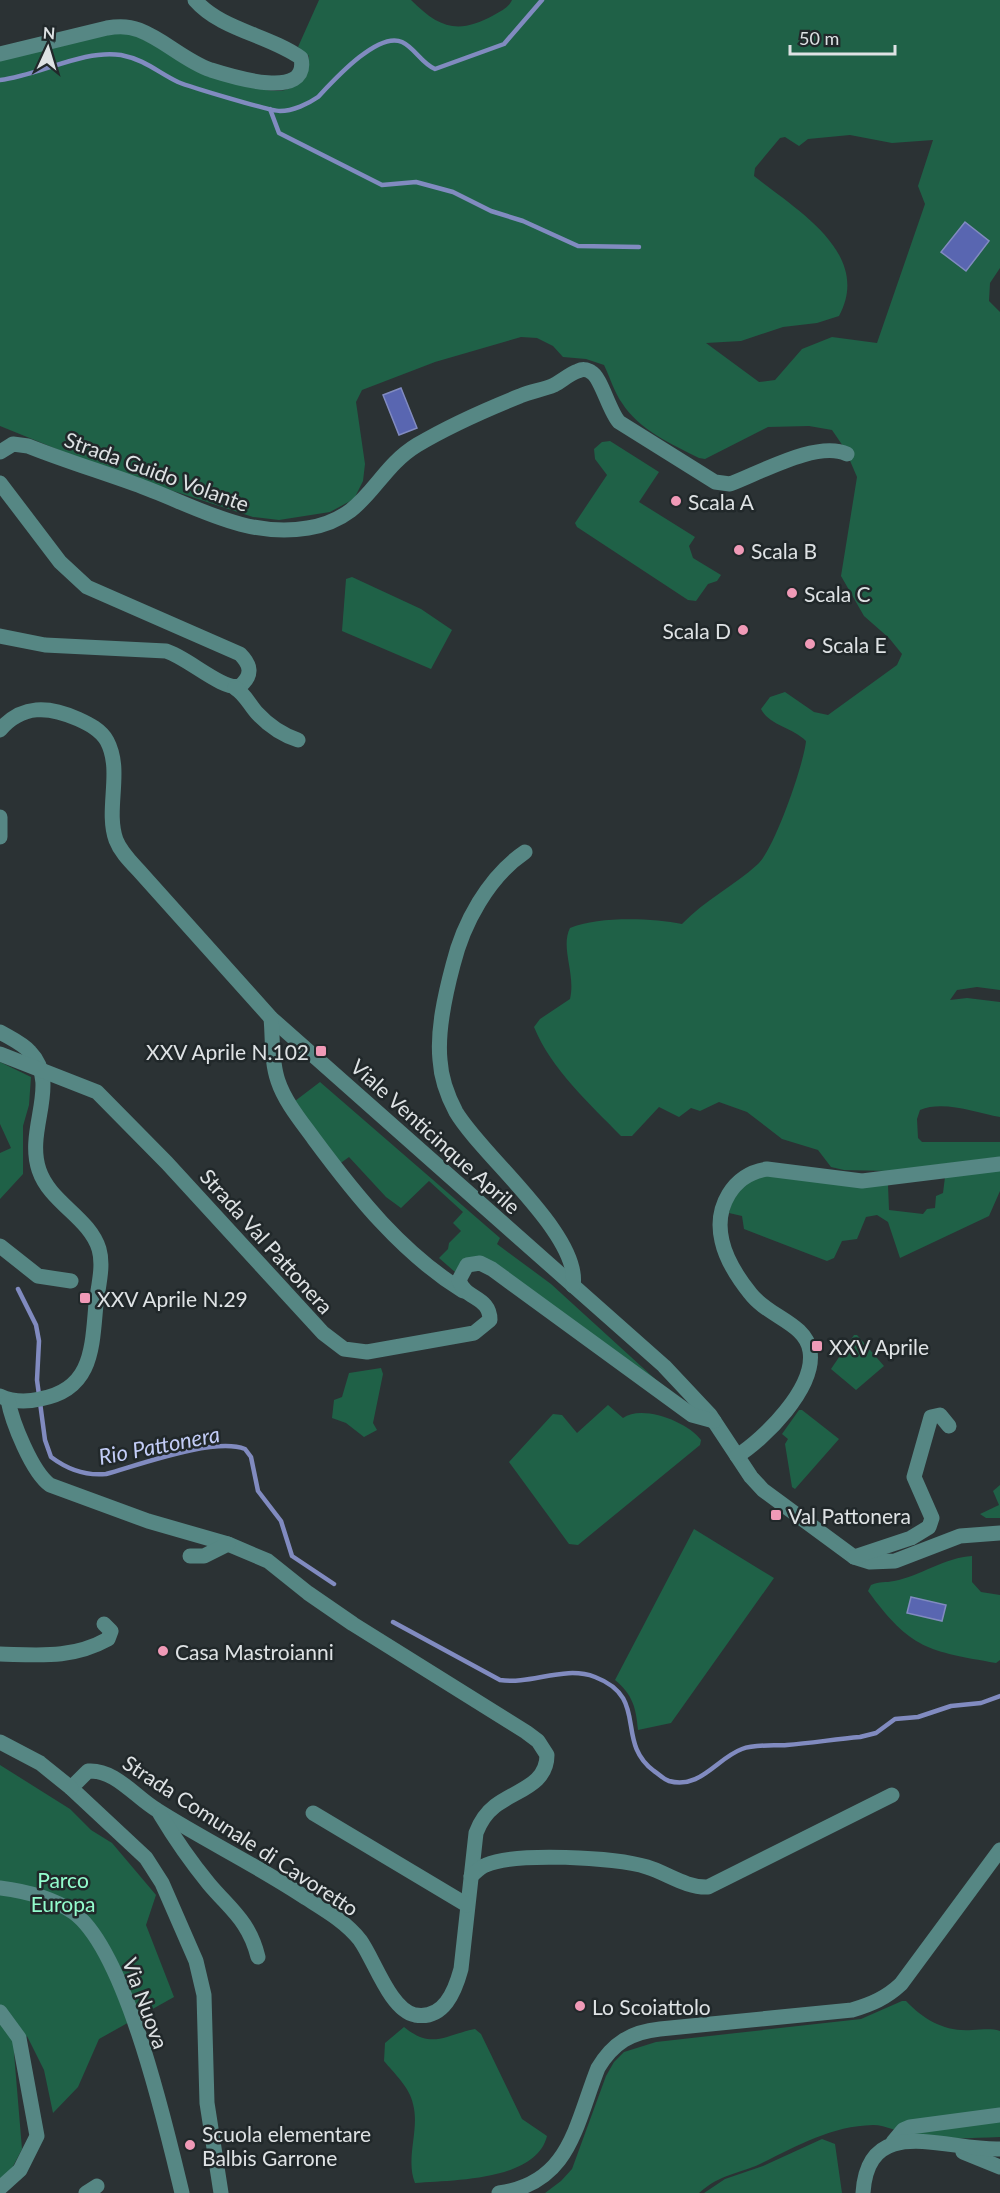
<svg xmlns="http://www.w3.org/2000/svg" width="1000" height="2193" font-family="Lato,sans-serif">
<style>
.green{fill:#1f6147;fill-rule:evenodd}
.water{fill:#5966b1;stroke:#818bc0;stroke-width:1.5}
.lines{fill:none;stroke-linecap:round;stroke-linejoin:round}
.stream{stroke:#818bc0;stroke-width:4.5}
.minor{stroke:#568784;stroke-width:15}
.poi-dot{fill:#f09ab7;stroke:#21282a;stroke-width:2}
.labels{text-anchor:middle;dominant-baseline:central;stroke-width:5;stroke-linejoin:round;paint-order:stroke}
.street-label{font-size:21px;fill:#dee2e4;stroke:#21282a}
.poi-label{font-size:21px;fill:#dee2e4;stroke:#21282a;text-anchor:start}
.park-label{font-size:21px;fill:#93fccd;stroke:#21282a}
.water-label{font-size:22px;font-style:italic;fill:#c3cdf7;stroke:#21282a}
</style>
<rect width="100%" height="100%" fill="#2b3234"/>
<g class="green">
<path d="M 319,0 L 411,0 C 439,28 458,35 494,15 C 501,11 509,7 512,0 L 1000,0 L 1000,268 L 990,283 L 989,301 L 1000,312 L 1000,990 L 977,987 L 957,990 L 950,1000 L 967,998 L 1000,1002 L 1000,1117 C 976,1113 944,1100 920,1110 L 917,1119 L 918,1138 L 922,1142 L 1000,1142 L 1000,1157 L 888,1171 L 844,1170 L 831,1167 L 818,1150 L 782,1139 L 747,1112 L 719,1102 L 700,1111 L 691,1108 L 679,1117 L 659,1107 L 632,1136 L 621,1136 C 590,1104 551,1069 534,1027 L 540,1019 L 570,999 C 576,973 560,948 570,928 C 599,916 652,918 682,924 C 705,900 734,886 758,864 C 774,850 804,764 806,741 C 792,727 770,726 761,709 L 770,697 L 785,692 L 814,712 L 828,715 L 897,665 L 902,654 L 889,638 L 864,616 L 841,576 L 857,477 L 845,449 L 832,430 L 809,426 L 768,427 L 705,459 L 699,458 C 673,445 638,429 622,403 C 614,392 610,377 604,365 L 586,359 L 563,357 L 553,346 L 537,338 L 521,337 L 435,362 L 362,390 L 356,402 L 365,464 L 363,481 L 354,499 L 330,512 L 279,520 L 253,517 L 106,469 L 0,426 L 0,60 L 114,33 L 129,33 C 167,50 238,90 277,91 C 288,91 299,85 305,77 L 309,56 L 298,47 ZM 850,135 L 892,143 L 933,140 L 918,186 L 925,204 L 877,343 L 832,337 L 802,349 L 775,380 L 759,382 L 706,343 L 741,341 L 783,327 L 817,323 L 839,316 C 873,253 795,209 754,176 L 755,168 L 780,138 L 785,137 L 799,146 L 808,139 Z"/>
<polygon points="610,441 659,472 639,502 695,537 689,546 693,558 721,575 717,581 708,584 696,601 688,600 577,527 575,523 607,475 595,459 594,449 602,442"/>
<polygon points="352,577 421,609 452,630 431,669 342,631 346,579"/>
<polygon points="0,1062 31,1077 29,1105 23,1126 23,1174 0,1199 0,1153 11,1148 0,1124"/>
<polygon points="320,1082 500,1238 497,1244 551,1284 665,1388 482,1256 463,1259 455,1272 439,1258 448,1249 449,1243 461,1231 453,1223 463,1212 429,1181 401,1208 386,1197 349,1157 338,1165 295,1101"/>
<polygon points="1000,1170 1000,1191 989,1216 900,1258 888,1222 877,1215 866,1217 857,1239 842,1241 834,1258 827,1261 744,1229 742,1216 729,1213 734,1194 760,1173 888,1185 889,1210 923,1214 927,1209 935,1208 936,1196 943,1193 945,1177"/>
<polygon points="854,1335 857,1335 884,1366 856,1390 831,1369"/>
<polygon points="381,1368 383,1374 373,1423 377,1430 364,1437 346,1423 332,1418 334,1400 342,1397 349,1373"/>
<path d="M 608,1405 L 623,1418 C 642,1404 688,1422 701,1440 L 700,1445 L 578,1545 L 569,1544 L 509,1462 L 553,1414 L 562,1415 L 577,1433 Z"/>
<polygon points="799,1410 802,1410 839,1439 795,1489 792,1487 785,1444 788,1439 782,1434"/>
<polygon points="1000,1485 1000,1518 986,1518 980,1514 999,1505 993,1491"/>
<path d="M 694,1529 L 774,1578 L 671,1723 L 638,1730 C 636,1708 633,1695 615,1680 Z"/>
<path d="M 972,1556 L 972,1582 L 981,1592 L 1000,1595 L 1000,1660 L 996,1663 C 929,1651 911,1650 868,1591 L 871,1585 C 880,1581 885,1583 894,1581 C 920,1576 946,1557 972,1556 Z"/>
<polygon points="0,1765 70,1809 91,1830 112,1843 156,1895 146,1925 174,1997 99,2039 78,2087 53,2113 44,2070 27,2036 14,2053 22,2149 7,2178 0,2183"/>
<path d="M 902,2001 L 906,2001 C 924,2020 945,2032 972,2030 C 982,2030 990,2028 1000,2031 L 1000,2137 C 970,2138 942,2140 913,2135 C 900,2133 886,2125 873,2125 C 831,2126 797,2146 760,2164 C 736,2175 722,2173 699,2193 L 545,2193 L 561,2181 L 572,2169 L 606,2076 L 614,2062 L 624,2052 L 656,2042 L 861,2019 Z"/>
<path d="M 404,2027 C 432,2050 445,2035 475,2029 L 481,2034 L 522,2119 L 547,2136 C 536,2181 453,2180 415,2183 C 405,2158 420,2130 413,2104 C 410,2088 394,2073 384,2061 L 385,2043 Z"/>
<polygon points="822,2139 835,2144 842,2193 704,2193 725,2179 763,2166"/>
</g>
<g class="water">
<polygon points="965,222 989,241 966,271 941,252"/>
<polygon points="401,388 417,428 399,435 383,395"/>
<polygon points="911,1597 946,1605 942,1621 907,1613"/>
</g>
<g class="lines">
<g class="stream">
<path d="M 0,80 C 38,76 83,49 121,55 C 146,60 157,72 178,82 C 190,87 270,111 280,111 C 293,111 308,104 318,97 C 334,80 378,31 402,42 C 415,48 421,63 435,69 L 504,44 L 542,0"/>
<polyline points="270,109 279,133 382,185 416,182 453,192 491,211 523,221 578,246 639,247"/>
<path d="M 18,1289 L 36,1325 L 39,1341 L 37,1380 L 45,1440 L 51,1457 C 67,1469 86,1476 106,1474 C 139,1465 214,1437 245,1449 L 251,1457 L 258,1491 L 281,1521 L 292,1556 L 334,1584"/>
<path d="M 393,1622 L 500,1680 C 531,1685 564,1665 595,1677 C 650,1698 614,1741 654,1771 C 659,1774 663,1779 669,1781 C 700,1790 717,1758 742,1749 C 755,1744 774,1746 787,1745 C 812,1743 836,1739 860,1737 L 876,1733 L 895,1719 L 918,1717 L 951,1706 L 981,1703 L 1000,1696"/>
</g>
<g class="minor">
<path d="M 0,54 L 107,28 C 118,26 129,26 139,30 C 165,40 185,61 211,70 C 233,77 310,101 301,58 C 269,35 221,30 195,0"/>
<path d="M 0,452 L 13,444 L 28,446 C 63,460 99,471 135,484 C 192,504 245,539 308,528 C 369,518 373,472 417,445 C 449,426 485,410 520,396 C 531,391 543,390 554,385 C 562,381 569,374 578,371 C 582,369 587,369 591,372 C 601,377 609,411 619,422 L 715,482 L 730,484 C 760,473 817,440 847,454"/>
<path d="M 0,483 L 60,562 L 87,587 L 240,654 C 251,665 253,675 240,686 C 223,691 187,657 166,651 L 45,645 L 0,636"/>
<path d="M 235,688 C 245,694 249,704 257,713 C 268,725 283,735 298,740"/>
<path d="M 0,730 C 22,704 49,706 78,719 C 89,724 101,730 107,741 C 123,771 105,809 116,840 C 121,853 132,863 141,873 L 271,1018 L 664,1366 L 710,1415 L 751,1477 L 763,1490 L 854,1557 L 870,1562 L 895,1561 L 960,1536 L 1000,1533"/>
<polyline points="0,817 0,837"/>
<path d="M 525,852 C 488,877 463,924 453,965 C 445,995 437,1030 440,1060 C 441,1077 448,1097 456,1112 C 482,1156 582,1236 573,1286"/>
<path d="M 271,1018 C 273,1039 271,1061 278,1081 C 285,1102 301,1121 314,1139 C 357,1197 402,1253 463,1291"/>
<path d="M 0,1032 C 10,1038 22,1043 30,1052 C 61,1084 25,1129 39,1170 C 50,1203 89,1217 99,1249 C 104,1266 98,1287 96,1304 C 92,1347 93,1390 40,1399 C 27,1402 13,1402 0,1396"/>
<path d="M 0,1054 L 97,1092 L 167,1163 L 323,1333 L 344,1349 L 367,1352 L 474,1333 L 490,1320 C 490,1296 465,1300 459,1280 L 467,1265 L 480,1263 L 492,1269 L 692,1415 L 714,1421"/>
<polyline points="0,1246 38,1276 71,1281"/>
<path d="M 8,1400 C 12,1422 32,1472 50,1485 L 148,1521 L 228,1544 L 268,1561 L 308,1593 L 353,1624 L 526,1732 L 538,1741 L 547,1755 C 547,1785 516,1790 495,1806 C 486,1813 480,1822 476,1833 L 461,1969 C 455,1991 444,2020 415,2015 C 390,2010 374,1959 360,1940 C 346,1922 325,1910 306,1898 C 258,1866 206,1841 157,1810 C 135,1797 115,1769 88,1771 L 71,1788 L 146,1858 L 162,1883 L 196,1961 L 204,1995 L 207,2103 L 221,2193"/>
<path d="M 737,1456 C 764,1439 816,1388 810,1351 C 806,1323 768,1317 750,1293 C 738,1278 726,1259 722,1241 C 714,1207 733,1174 767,1169 L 862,1181 L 1000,1164"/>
<polyline points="190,1556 204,1556 228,1544"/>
<polyline points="854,1557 911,1538 929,1527 932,1518 914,1477 931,1417 940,1415 949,1426"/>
<path d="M 0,1654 C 39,1655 72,1659 108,1639 L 111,1631 L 104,1624"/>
<polyline points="0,1742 40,1763 71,1788"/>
<polyline points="313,1813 467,1905"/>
<path d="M 160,1814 C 175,1839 191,1862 209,1884 C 231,1910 249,1921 258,1957"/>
<path d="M 471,1876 C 476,1872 480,1867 486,1865 C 515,1852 615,1857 647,1867 C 667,1873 686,1888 708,1887 L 892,1795"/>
<path d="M 0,1888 C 24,1891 52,1898 73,1912 C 126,1950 166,2127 182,2193"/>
<polyline points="0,2012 19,2038 37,2136 20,2170 0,2188"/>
<polyline points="893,2142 903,2130 910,2127 1000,2115"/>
<polyline points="963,2152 1000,2167"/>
<polyline points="86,2193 97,2186"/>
<path d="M 499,2193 C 570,2183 575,2126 598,2068 C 613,2043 631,2032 660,2029 L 852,2010 C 872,2004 886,1998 901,1984 L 1000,1850"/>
<path d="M 863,2193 C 868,2112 946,2151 1000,2149"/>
</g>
</g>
<g class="poi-dot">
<circle cx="676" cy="501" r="6"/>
<circle cx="739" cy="550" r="6"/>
<circle cx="792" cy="593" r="6"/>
<circle cx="743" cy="630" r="6"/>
<circle cx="810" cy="644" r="6"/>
<rect x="315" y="1045" width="12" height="12" rx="3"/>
<rect x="79" y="1292" width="12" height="12" rx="3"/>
<rect x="811" y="1340" width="12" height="12" rx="3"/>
<rect x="770" y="1509" width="12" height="12" rx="3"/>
<circle cx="163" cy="1651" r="6"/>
<circle cx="580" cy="2006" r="6"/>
<circle cx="190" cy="2145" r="6"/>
</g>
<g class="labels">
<g class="street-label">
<text transform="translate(157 471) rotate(20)">Strada Guido Volante</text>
<text transform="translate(436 1136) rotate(42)">Viale Venticinque Aprile</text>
<text transform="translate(267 1241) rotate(48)">Strada Val Pattonera</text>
<text transform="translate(241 1835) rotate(33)">Strada Comunale di Cavoretto</text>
<text transform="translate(146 2003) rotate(70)">Via Nuova</text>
</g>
<g class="poi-label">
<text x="688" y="501">Scala A</text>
<text x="751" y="550">Scala B</text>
<text x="804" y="593">Scala C</text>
<text x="731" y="630" text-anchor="end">Scala D</text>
<text x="822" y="644">Scala E</text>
<text x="309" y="1051" text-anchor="end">XXV Aprile N.102</text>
<text x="97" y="1298">XXV Aprile N.29</text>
<text x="829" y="1346">XXV Aprile</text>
<text x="788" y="1515">Val Pattonera</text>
<text x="175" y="1651">Casa Mastroianni</text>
<text x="592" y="2006">Lo Scoiattolo</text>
<text x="202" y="2133">Scuola elementare<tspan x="202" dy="24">Balbis Garrone</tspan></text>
</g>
<g class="park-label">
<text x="63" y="1879">Parco<tspan x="63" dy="24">Europa</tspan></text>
</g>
<g class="water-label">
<text transform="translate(159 1445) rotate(-11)">Rio Pattonera</text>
</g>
</g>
<g transform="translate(48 48) rotate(4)" stroke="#21282a" stroke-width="4.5" paint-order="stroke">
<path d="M0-4.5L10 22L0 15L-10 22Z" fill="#dee2e4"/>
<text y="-9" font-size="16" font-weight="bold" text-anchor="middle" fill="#dee2e4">N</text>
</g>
<path d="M790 45v9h105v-9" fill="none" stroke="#dee2e4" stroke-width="3"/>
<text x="799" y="45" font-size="18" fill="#dee2e4" stroke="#21282a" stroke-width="4.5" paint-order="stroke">50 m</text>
</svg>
